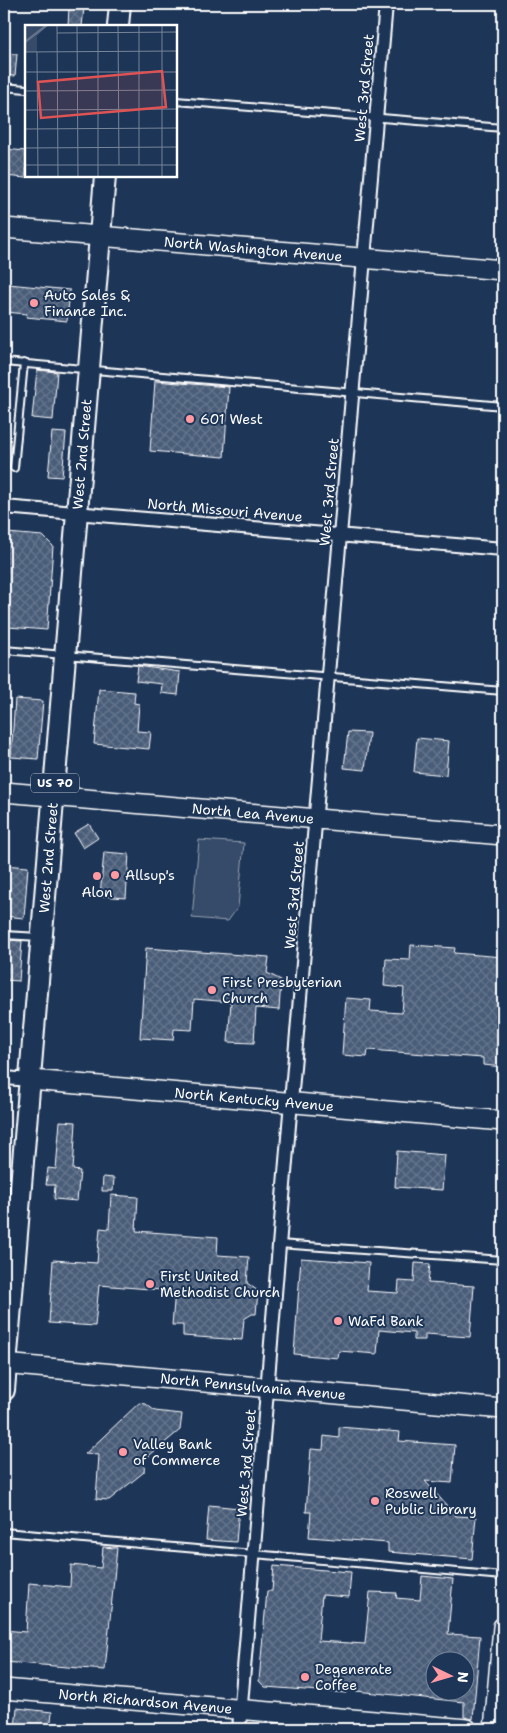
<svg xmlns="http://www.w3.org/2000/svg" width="507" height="1733" font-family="'Shantell Sans',sans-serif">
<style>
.park{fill:#364b69;stroke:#9aa5b4}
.building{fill:url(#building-cross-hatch);stroke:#fff;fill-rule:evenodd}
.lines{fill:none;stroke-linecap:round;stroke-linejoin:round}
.lane-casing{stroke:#fff;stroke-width:10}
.street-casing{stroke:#fff;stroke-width:16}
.secondary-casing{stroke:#fff;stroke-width:22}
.primary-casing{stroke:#fff;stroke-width:24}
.lane{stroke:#1d3557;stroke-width:6}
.street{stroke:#1d3557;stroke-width:12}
.secondary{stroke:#1d3557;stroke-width:19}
.primary{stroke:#1d3557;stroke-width:20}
.poi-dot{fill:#ff9aa2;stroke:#1d3557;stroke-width:2}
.labels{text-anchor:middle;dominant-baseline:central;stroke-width:4;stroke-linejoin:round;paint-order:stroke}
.shield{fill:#1d3557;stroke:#bbc2cd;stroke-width:1}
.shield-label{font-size:12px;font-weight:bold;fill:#fff}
.street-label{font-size:14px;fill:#fff;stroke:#1d3557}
.poi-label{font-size:14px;fill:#fff;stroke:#1d3557;text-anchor:start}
.inset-river{fill:none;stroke:#617289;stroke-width:2.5}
.inset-road{fill:none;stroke:#77869a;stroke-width:1}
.view{fill:#de5353;fill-opacity:0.15;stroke:#de5353;stroke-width:2.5}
.inset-edge{fill:none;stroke:#fff;stroke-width:2.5}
</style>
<defs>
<pattern id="building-cross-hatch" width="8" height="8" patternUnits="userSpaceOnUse" patternTransform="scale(1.25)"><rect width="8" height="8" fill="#4a5d79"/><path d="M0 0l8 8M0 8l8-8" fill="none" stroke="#65758d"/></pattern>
</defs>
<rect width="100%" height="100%" fill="#1d3557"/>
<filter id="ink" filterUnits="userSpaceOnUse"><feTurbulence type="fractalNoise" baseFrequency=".02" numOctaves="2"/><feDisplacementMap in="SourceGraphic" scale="10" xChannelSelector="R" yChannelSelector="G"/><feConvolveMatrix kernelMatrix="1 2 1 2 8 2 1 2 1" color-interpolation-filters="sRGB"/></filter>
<g filter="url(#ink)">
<polygon class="park" points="199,840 244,843 238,907 228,921 192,918"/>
<g class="building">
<polygon points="69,7 84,8 82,26 68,26"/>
<polygon points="4,53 17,54 15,76 4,75"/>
<polygon points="4,149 26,151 26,178 4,176"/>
<polygon points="8,284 70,290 67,321 26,317 27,314 5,312"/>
<polygon points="37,370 57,372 53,420 32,418"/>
<polygon points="155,381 229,387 224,457 150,451"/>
<polygon points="52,432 66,433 62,477 48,476"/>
<polygon points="7,533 43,536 53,546 47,630 8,627 9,603 4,602"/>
<polygon points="138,666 180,672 178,695 161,693 162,684 136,681"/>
<polygon points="99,689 135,692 134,703 139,704 137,731 151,732 149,749 94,744"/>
<polygon points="15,699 43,701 38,759 11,757"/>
<polygon points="348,732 369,733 365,770 344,768"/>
<polygon points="417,738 449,741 446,775 414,772"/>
<polygon points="89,824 98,838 83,848 74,833"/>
<polygon points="104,852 129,854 126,898 100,896"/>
<polygon points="4,865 28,867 24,918 4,916"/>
<polygon points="4,940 22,941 19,981 4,980"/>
<polygon points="411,945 455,948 454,953 503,957 503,1067 483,1065 483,1058 368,1050 367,1057 342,1055 346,998 371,1000 370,1011 402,1013 404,988 384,986 386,959 410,960"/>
<polygon points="146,948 269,957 267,973 281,980 279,1010 256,1008 254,1043 228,1042 231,1002 194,999 192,1030 174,1029 173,1040 140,1038"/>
<polygon points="60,1121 76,1122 73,1170 80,1171 77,1201 54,1199 55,1185 46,1185 48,1168 56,1169"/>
<polygon points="397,1151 445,1155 442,1190 395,1187"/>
<polygon points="103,1177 114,1178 113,1191 102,1191"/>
<polygon points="111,1195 138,1197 136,1231 218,1237 217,1255 249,1257 247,1283 258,1291 256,1314 252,1314 244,1319 242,1340 183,1336 183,1325 172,1325 175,1291 99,1285 95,1326 49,1323 53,1260 97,1263 100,1228 109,1229"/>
<polygon points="301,1258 369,1263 367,1291 398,1293 399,1281 414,1282 415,1263 430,1264 428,1283 474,1286 470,1337 425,1334 425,1340 414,1340 414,1333 379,1330 377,1354 339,1351 338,1358 294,1354"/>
<polygon points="139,1403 146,1404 155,1411 182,1414 180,1430 145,1459 144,1472 109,1500 96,1499 99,1455 85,1454"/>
<polygon points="339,1427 400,1432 399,1441 455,1445 452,1483 425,1481 456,1516 476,1517 472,1559 388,1552 388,1543 309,1537 311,1512 306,1512 311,1449 323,1450 324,1436 339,1438"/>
<polygon points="209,1505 239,1508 236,1542 206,1540"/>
<polygon points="103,1547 117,1548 105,1670 4,1662 4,1630 26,1632 29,1583 70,1587 71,1565 101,1568"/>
<path d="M 274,1566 L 351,1572 L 349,1597 L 322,1595 L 318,1641 L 365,1644 L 370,1592 L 397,1593 L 396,1598 L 420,1600 L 422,1576 L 453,1579 L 448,1634 L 480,1636 L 473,1719 L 464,1717 L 464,1702 L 346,1690 L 346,1693 L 265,1687 L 259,1681 L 267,1591 L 272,1591 ZM 434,1660 L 464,1660 L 464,1690 L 434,1690 Z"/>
<polygon points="17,1708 52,1712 50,1729 15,1729"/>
</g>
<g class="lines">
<defs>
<g id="lane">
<polyline points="4,87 26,89"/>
<polyline points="176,101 503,128"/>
<polyline points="4,362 503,406"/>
<polyline points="14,468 24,363"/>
<polyline points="4,650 503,691"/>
<polyline points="4,935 40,937"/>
<polyline points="279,1244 503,1260"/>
<polyline points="4,1532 503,1576"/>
</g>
<g id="street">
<polyline points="4,507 503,549"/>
<polyline points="4,1078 31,1080"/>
<polyline points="239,1729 289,1125 386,4"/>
</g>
<g id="secondary">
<path id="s1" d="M 4,228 L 503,270"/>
<path id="s2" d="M 4,792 L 503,835"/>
<path id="s3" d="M 31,1080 L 503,1121"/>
<path id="s4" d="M 4,1364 L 503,1409"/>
<path id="s5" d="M 4,1689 L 467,1729"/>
<polyline points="494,1729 503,1627"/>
</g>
<g id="primary">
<polyline points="118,26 120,4"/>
<path id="s6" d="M 4,1390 L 105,176"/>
</g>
</defs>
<use href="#lane" class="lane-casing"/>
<use href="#street" class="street-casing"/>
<use href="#secondary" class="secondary-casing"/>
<use href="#primary" class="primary-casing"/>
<use href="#lane" class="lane"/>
<use href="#street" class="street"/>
<use href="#secondary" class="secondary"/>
<use href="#primary" class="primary"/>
</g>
</g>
<g class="poi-dot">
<circle cx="34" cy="303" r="5"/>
<circle cx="190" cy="419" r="5"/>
<circle cx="115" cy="875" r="5"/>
<circle cx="97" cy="876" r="5"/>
<circle cx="212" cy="990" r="5"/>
<circle cx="150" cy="1284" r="5"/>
<circle cx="338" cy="1321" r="5"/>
<circle cx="123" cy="1452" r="5"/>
<circle cx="375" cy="1501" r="5"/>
<circle cx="305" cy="1677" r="5"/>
</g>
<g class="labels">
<rect class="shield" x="31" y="773.5" width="48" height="19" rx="4"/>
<g class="shield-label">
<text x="55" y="783">US 70</text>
</g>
<g class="street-label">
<text transform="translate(364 88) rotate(-85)">West 3rd Street</text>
<text stroke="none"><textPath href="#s1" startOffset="250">North Washington Avenue</textPath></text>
<text stroke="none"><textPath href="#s6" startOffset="939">West 2nd Street</textPath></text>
<text transform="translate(329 492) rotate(-85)">West 3rd Street</text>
<text transform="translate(225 510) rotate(5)">North Missouri Avenue</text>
<text stroke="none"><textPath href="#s2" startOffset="250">North Lea Avenue</textPath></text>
<text stroke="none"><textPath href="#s6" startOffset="534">West 2nd Street</textPath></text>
<text transform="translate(294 895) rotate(-85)">West 3rd Street</text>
<text stroke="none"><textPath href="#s3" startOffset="224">North Kentucky Avenue</textPath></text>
<text stroke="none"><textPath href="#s4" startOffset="250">North Pennsylvania Avenue</textPath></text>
<text transform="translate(246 1463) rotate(-85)">West 3rd Street</text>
<text stroke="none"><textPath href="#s5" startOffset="142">North Richardson Avenue</textPath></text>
</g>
<g class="poi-label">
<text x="44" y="295">Auto Sales &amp;<tspan x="44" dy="16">Finance Inc.</tspan></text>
<text x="200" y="419">601 West</text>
<text x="125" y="875">Allsup's</text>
<text x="97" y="892" text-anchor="middle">Alon</text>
<text x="222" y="982">First Presbyterian<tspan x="222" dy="16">Church</tspan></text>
<text x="160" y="1276">First United<tspan x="160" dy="16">Methodist Church</tspan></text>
<text x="348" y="1321">WaFd Bank</text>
<text x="133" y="1444">Valley Bank<tspan x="133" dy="16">of Commerce</tspan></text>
<text x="385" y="1493">Roswell<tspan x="385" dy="16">Public Library</tspan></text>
<text x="315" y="1669">Degenerate<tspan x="315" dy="16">Coffee</tspan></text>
</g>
</g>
<g transform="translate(25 25)">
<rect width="152" height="152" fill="#1d3557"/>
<path d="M 23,0 L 12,11 L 12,27 L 0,27 L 0,1 Z" fill="#364b69"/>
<path class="inset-river" d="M 0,17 L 22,0"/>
<path class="inset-road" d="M 32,0 L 33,152M 52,0 L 53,152M 73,0 L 73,152M 93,0 L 94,140M 114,0 L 114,140M 32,8 L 153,7M 0,27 L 153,26M 12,27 L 13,152M 0,47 L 153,47M 0,66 L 153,65M 0,85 L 153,84M 0,104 L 153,103M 0,123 L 153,122M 0,140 L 153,140M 137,152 L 137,0"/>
<path class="view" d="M 137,46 L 141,82 L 16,93 L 13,57 Z"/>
<rect width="152" height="152" class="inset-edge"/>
</g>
<rect width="507" height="1733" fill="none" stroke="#1d3557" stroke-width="20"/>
<rect x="10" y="10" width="487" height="1713" fill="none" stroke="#fff" stroke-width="2" filter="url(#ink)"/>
<g transform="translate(450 1676) rotate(95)"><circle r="24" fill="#1d3557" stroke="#77869a"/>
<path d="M0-4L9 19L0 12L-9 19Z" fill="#ff9aa2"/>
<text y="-8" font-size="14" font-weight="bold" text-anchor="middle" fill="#ffffff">N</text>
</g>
</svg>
